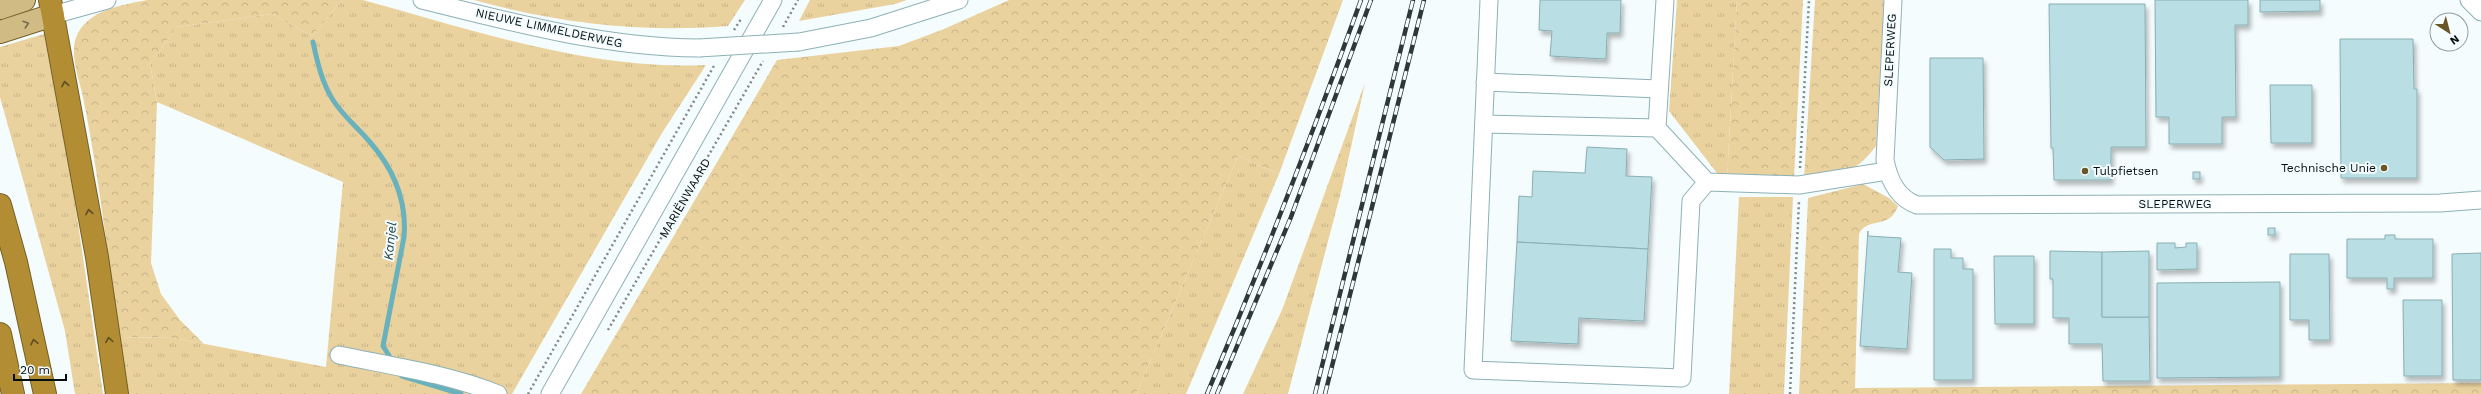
<svg xmlns="http://www.w3.org/2000/svg" width="2481" height="394" font-family="'Work Sans',sans-serif">
<style>
.grass{fill:url(#grass-tufts)}
.forest{fill:url(#forest-crowns)}
.lines{fill:none;stroke-linecap:round;stroke-linejoin:round}
.stream{stroke:#69b1bc;stroke-width:5}
.building{fill:#b9dfe4;stroke:#89aeb3;filter:url(#shadow)}
.minor-casing{stroke:#8db1b6;stroke-width:19}
.major-casing{stroke:#756127;stroke-width:24}
.highway-casing{stroke:#756127;stroke-width:24}
.path{stroke:#7f888a;stroke-width:2.5;stroke-dasharray:2 3;stroke-linecap:butt}
.minor{stroke:#fff;stroke-width:17}
.major{stroke:#d1bb85;stroke-width:22}
.highway{stroke:#b38d33;stroke-width:22}
.rail-casing{stroke:#2d3839;stroke-width:4.5}
.rail{stroke:#f5fcfd;stroke-width:3;stroke-dasharray:9;stroke-linecap:butt}
.minor-bridge-casing{stroke:#8db1b6;stroke-width:19;stroke-linecap:butt}
.minor-bridge{stroke:#fff;stroke-width:17}
.oneway{stroke:#746d50}
.oneway2{stroke:#5a4e22}
.poi-dot{fill:#6a5524;stroke:#f5fcfd;stroke-width:1.5}
.labels{text-anchor:middle;dominant-baseline:central;stroke-width:4;stroke-linejoin:round;paint-order:stroke}
.street-label{font-size:12px;fill:#020e10;stroke:#f5fcfd}
.poi-label{font-size:12px;fill:#020e10;stroke:#f5fcfd;text-anchor:end}
.water-label{font-size:13px;font-style:italic;fill:#1b3f44;stroke:#f5fcfd}
</style>
<defs>
<pattern id="grass-tufts" width="24" height="20" patternUnits="userSpaceOnUse"><rect width="24" height="20" fill="#ead29e"/><path d="M3 7l-1-3M5 7V3M7 7l1-3M15 17l-1-3M17 17v-4M19 17l1-3" fill="none" stroke="#c7b387"/></pattern>
<pattern id="forest-crowns" width="20" height="18" patternUnits="userSpaceOnUse"><rect width="20" height="18" fill="#ead29e"/><path d="M2 6a3 3 0 1 1 6 0M12 15a3 3 0 1 1 6 0" fill="none" stroke="#c7b387"/></pattern>
<filter id="shadow"><feDropShadow dx="2.5" dy="4.5" stdDeviation="2" flood-color="#0004"/></filter>
</defs>
<rect width="100%" height="100%" fill="#f5fcfd"/>
<g class="grass">
<path d="M 342,0 L 363,0 C 472,30 592,71 706,65 L 662,133 L 512,394 L 127,394 L 119,337 L 173,338 L 326,367 L 343,182 L 157,102 L 150,64 L 177,27 L 272,14 L 312,36 Z"/>
<path d="M 474,0 L 745,0 L 728,26 C 643,33 556,23 474,0 Z"/>
<polygon points="810,0 907,0 895,4 799,21"/>
<polygon points="1677,0 1737,0 1727,177 1720,177 1669,111"/>
<polygon points="44,34 74,196 103,394 75,394 65,331 0,97 0,47"/>
<polygon points="1365,83 1342,188 1288,394 1243,394 1282,310"/>
<polygon points="1238,156 1279,174 1186,394 1136,394"/>
<polygon points="1739,197 1793,197 1784,394 1729,394"/>
</g>
<g class="forest">
<path d="M 147,0 L 342,0 L 312,36 L 272,14 L 177,27 L 150,64 L 157,102 L 151,263 L 161,294 L 180,320 L 204,344 L 173,338 L 119,337 C 108,257 99,176 83,97 C 79,78 68,51 78,33 C 91,9 123,5 147,0 Z"/>
<polygon points="1009,0 1343,0 1279,174 1238,156 1136,394 581,394 777,60 899,46 944,29"/>
<polygon points="1737,0 1803,0 1794,179 1727,177"/>
<path d="M 1815,0 L 1884,0 L 1876,146 C 1854,176 1839,173 1804,179 Z"/>
<path d="M 1863,184 L 1889,198 L 1898,206 C 1890,230 1868,216 1859,234 L 1855,388 L 2481,383 L 2481,394 L 1799,394 L 1808,198 Z"/>
</g>
<g class="lines">
<g class="stream">
<path d="M 313,42 C 317,61 322,83 333,100 C 343,116 357,127 369,141 C 393,168 407,201 404,237 L 383,346 L 393,362"/>
<polyline points="399,372 402,376 461,394"/>
</g>
</g>
<g class="building">
<polygon points="1540,0 1621,0 1620,33 1607,33 1606,59 1550,56 1552,31 1539,30"/>
<polygon points="2155,0 2248,0 2248,25 2235,25 2236,117 2222,117 2222,144 2169,144 2169,117 2156,117"/>
<polygon points="2260,0 2320,0 2320,11 2260,12"/>
<polygon points="2049,4 2145,4 2146,147 2111,147 2111,180 2054,180 2053,148 2051,148"/>
<polygon points="2340,39 2413,39 2414,89 2417,89 2417,178 2341,178"/>
<polygon points="1930,58 1983,58 1984,159 1944,160 1930,147"/>
<polygon points="2270,85 2312,85 2312,143 2271,143"/>
<polygon points="1587,147 1627,149 1626,176 1652,177 1648,249 1517,242 1519,196 1532,197 1533,171 1585,173"/>
<rect x="2193" y="172" width="7" height="7"/>
<rect x="2268" y="228" width="7" height="7"/>
<polygon points="1868,231 1868,236 1901,238 1898,272 1912,273 1907,349 1860,346"/>
<polygon points="2385,235 2395,235 2395,239 2433,239 2433,278 2394,278 2394,289 2387,289 2387,278 2347,278 2347,239 2385,239"/>
<polygon points="1517,242 1648,249 1644,321 1579,318 1578,344 1511,341"/>
<polygon points="2157,243 2175,243 2175,248 2186,247 2186,243 2197,243 2197,269 2157,270"/>
<polygon points="1934,249 1951,249 1951,258 1963,258 1963,269 1973,269 1973,380 1934,380"/>
<polygon points="2050,251 2102,252 2102,317 2149,317 2150,381 2103,381 2102,344 2069,344 2069,318 2053,318 2053,279 2050,279"/>
<polygon points="2149,251 2149,317 2102,317 2102,252"/>
<polygon points="2481,253 2481,380 2453,380 2452,254"/>
<polygon points="2290,254 2329,254 2330,340 2309,340 2309,320 2290,320"/>
<polygon points="1994,256 2034,256 2034,324 1995,324"/>
<polygon points="2280,282 2280,377 2157,378 2157,283"/>
<polygon points="2403,300 2442,300 2442,376 2404,376"/>
</g>
<g class="lines">
<defs>
<g id="minor">
<path d="M 422,0 C 514,23 604,47 699,48"/>
<polyline points="1489,0 1473,370 1682,378 1691,201 1707,182"/>
<polyline points="1665,0 1657,128 1707,182 1799,185 1887,171"/>
<path d="M 1893,0 L 1885,160 C 1889,180 1897,198 1917,205 L 2440,203 L 2481,200"/>
<polyline points="2469,0 2481,12"/>
<polyline points="53,15 107,0"/>
<polyline points="799,42 871,28 959,0"/>
<polyline points="1485,82 1659,89"/>
<polyline points="1484,124 1657,128"/>
<path d="M 339,355 C 392,366 448,374 498,394"/>
<polyline points="550,394 773,0"/>
</g>
<g id="major">
<polyline points="0,8 24,0"/>
<polyline points="0,32 53,15"/>
</g>
<g id="highway">
<polyline points="50,0 97,257 117,394"/>
<polyline points="0,205 16,262 45,394"/>
<polyline points="0,334 13,394"/>
</g>
</defs>
<use href="#minor" class="minor-casing"/>
<use href="#major" class="major-casing"/>
<use href="#highway" class="highway-casing"/>
<g class="path">
<polyline points="783,27 798,0"/>
<polyline points="734,30 741,19"/>
<polyline points="1800,168 1809,0"/>
<polyline points="608,330 763,61"/>
<polyline points="528,394 715,64"/>
<polyline points="1790,394 1799,201"/>
</g>
<use href="#minor" class="minor"/>
<use href="#major" class="major"/>
<use href="#highway" class="highway"/>
<defs>
<g id="rail">
<path d="M 1207,394 C 1262,264 1313,133 1361,0"/>
<polyline points="1217,394 1291,217 1371,0"/>
<polyline points="1315,394 1413,0"/>
<polyline points="1325,394 1424,0"/>
</g>
</defs>
<use href="#rail" class="rail-casing"/>
<use href="#rail" class="rail"/>
<defs>
<polyline id="minor-bridge" points="699,48 799,42"/>
</defs>
<use href="#minor-bridge" class="minor-bridge-casing"/>
<use href="#minor-bridge" class="minor-bridge"/>
</g>
<defs><path id="oneway-chevron" d="M-2-3.5L2.5 0L-2 3.5" fill="none" stroke-width="1.6" stroke-linecap="round" stroke-linejoin="round"/></defs>
<use class="oneway" href="#oneway-chevron" transform="translate(26 24) rotate(-18)"/>
<g class="oneway2">
<use href="#oneway-chevron" transform="translate(65 84) rotate(-100)"/>
<use href="#oneway-chevron" transform="translate(89 212) rotate(-100)"/>
<use href="#oneway-chevron" transform="translate(109 340) rotate(-98)"/>
<use href="#oneway-chevron" transform="translate(34 342) rotate(-102)"/>
</g>
<g class="poi-dot">
<circle cx="2384" cy="168" r="4"/>
<circle cx="2085" cy="171" r="4"/>
</g>
<g class="labels">
<g class="street-label">
<text transform="translate(549 28) rotate(12)">NIEUWE LIMMELDERWEG</text>
<text transform="translate(1890 50) rotate(-87)">SLEPERWEG</text>
<text transform="translate(685 198) rotate(-60)">MARIËNWAARD</text>
<text x="2175" y="204">SLEPERWEG</text>
</g>
<g class="poi-label">
<text x="2376" y="168">Technische Unie</text>
<text x="2093" y="171" text-anchor="start">Tulpfietsen</text>
</g>
<g class="water-label">
<text transform="translate(390 241) rotate(-84)">Kanjel</text>
</g>
</g>
<g transform="translate(2449 32) rotate(144)"><circle r="19" fill="#f5fcfd" stroke="#949d9e"/>
<path d="M0-3L7 15L0 10L-7 15Z" fill="#6a5524"/>
<text y="-6" font-size="11" font-weight="bold" text-anchor="middle" fill="#020e10">N</text>
</g>
<path d="M14 374v6h52v-6" fill="none" stroke="#020e10" stroke-width="2"/>
<text x="20" y="374" font-size="12" fill="#020e10" stroke="#f5fcfd" stroke-width="3" paint-order="stroke">20 m</text>
</svg>
